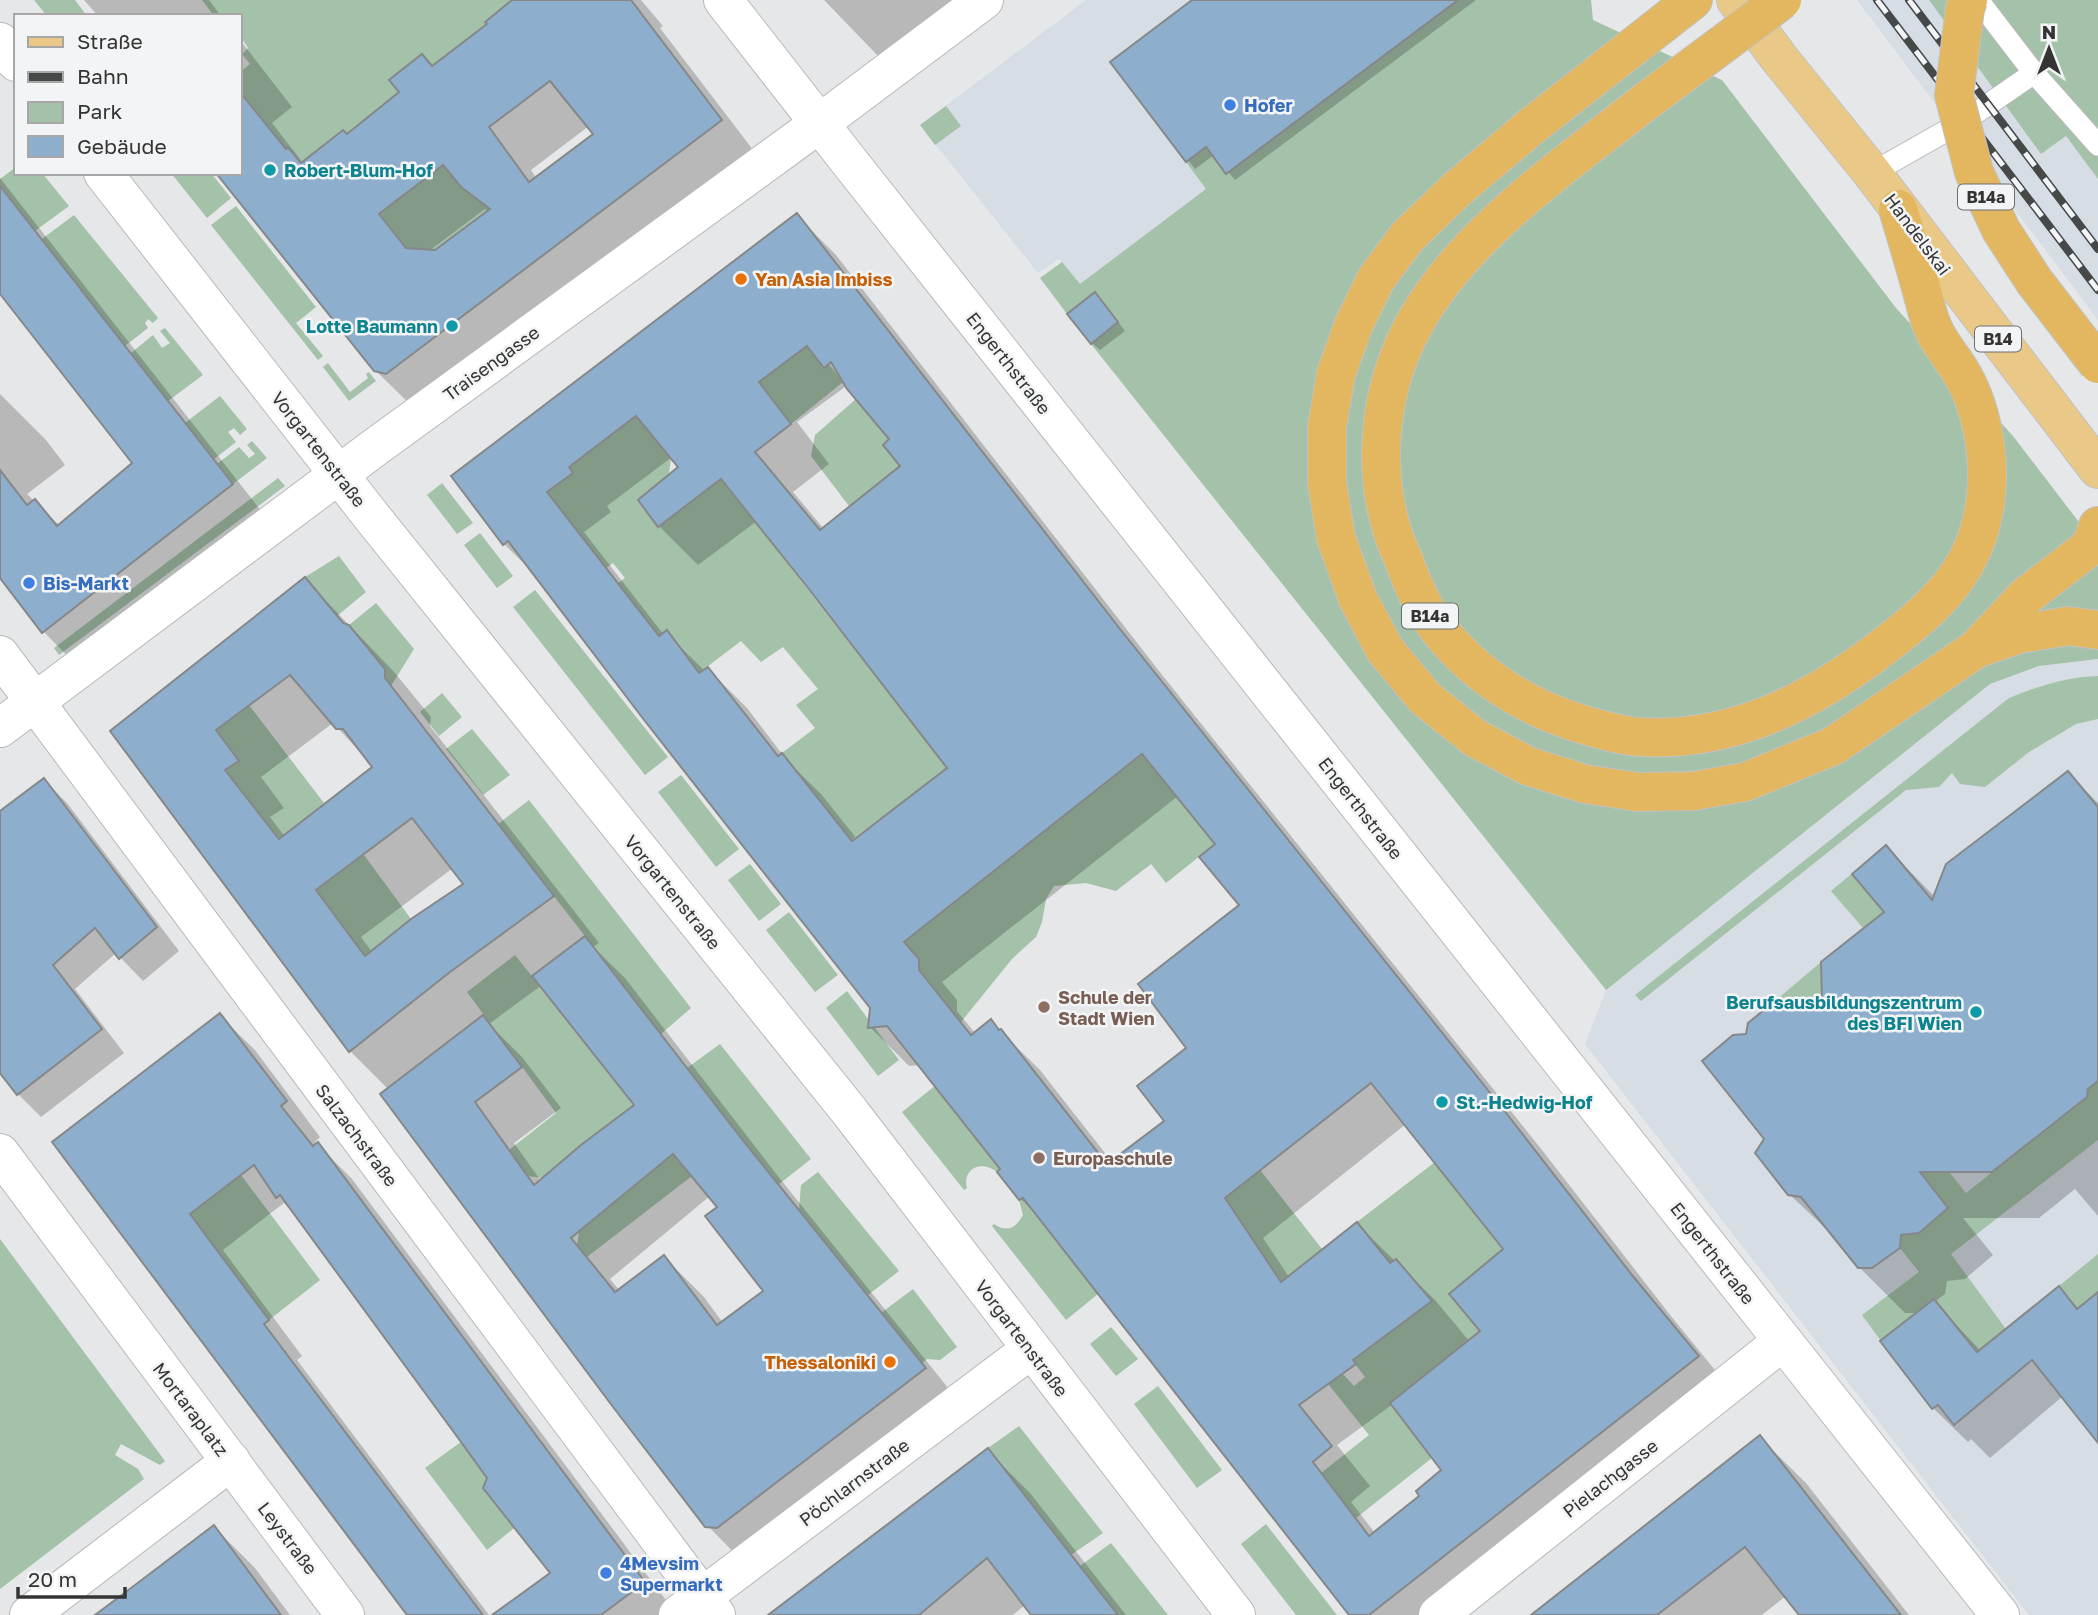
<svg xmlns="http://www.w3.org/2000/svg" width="2098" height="1615" font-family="'Golos Text',sans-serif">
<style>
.built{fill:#d6dde4}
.green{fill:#a4c1a9}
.shadow{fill:#0003;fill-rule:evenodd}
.building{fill:#8daecd;stroke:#868788;stroke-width:2;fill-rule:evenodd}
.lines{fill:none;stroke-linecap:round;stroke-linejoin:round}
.service-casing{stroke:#b7b8b9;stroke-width:23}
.minor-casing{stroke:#b7b8b9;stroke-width:40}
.tertiary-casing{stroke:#b7b8b9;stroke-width:40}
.primary-casing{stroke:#c2c2c2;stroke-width:40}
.trunk-casing{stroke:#c2c2c2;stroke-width:40}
.service{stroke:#fff;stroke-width:21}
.minor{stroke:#fff;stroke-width:38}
.tertiary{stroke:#fff;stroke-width:38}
.primary{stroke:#eac988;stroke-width:38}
.trunk{stroke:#e3b760;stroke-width:38}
.rail-casing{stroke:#474848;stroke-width:8}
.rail{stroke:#f3f4f5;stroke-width:5;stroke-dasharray:16;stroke-linecap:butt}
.trunk-bridge-casing{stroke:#c2c2c2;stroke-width:40;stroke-linecap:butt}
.trunk-bridge{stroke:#e3b760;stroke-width:38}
.shop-dot{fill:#3f7fe0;stroke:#f3f4f5;stroke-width:2.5}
.culture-dot{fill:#0f9aa8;stroke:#f3f4f5;stroke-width:2.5}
.food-dot{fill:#e8710a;stroke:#f3f4f5;stroke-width:2.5}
.education-dot{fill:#8d6e63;stroke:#f3f4f5;stroke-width:2.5}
.labels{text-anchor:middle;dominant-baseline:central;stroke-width:5;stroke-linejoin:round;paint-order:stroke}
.shield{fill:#f3f4f5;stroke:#6d6e6e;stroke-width:2}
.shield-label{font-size:16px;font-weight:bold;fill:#343434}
.shop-label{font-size:18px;font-weight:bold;fill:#366cbe;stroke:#f3f4f5;text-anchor:start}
.culture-label{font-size:18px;font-weight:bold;fill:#0d838f;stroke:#f3f4f5;text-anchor:start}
.street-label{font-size:18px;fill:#343434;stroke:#f3f4f5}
.food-label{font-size:18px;font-weight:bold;fill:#c56008;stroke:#f3f4f5;text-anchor:start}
.education-label{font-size:18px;font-weight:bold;fill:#785e54;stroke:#f3f4f5;text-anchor:start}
</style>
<rect width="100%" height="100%" fill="#e6e7e8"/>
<g class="built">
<polygon points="1086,0 1458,0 1080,284 1059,259 1038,273 920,125"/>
<polygon points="1857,0 1929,0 2041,154 2066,136 2098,179 2098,320"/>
<polygon points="2098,659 2098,1615 2029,1615 1585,1044 1606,990 1990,684 2039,666"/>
</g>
<g class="green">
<polygon points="34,0 75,0 87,16 47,16"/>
<polygon points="202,0 547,0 534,37 507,3 485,21 490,28 454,49 432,66 421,54 389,80 399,92 347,134 342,130 323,145 360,190 301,163 289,147 285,150 240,94 240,72 250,64 242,54 248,48 240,36 240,16 214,16"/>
<polygon points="1458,0 1591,0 1593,20 1722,80 1896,308 2013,436 2098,547 2098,659 2039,666 1990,684 1606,990 1091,344 1118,322 1095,293 1067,314 1040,278 1062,262 1080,284 1206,189 1186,162 1206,147 1227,173"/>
<polygon points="1929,0 2098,0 2098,179 2066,136 2041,154"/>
<polygon points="946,106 961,126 935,145 920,125"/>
<polygon points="448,161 461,187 495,207 430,255 426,249 413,248 401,258 392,231 379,214"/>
<polygon points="16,167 16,173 42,173 69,206 35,231 0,186 0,179"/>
<polygon points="171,173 211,173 231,198 207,218"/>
<polygon points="236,206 316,307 296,323 323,356 318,360 211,225"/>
<polygon points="74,215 158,318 153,323 148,319 145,323 148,328 125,346 42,239"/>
<polygon points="787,308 824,368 829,364 843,382 791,424 759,382 765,378 758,369"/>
<polygon points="165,328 203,375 168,401 131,353 153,335 162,348 170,343 160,331"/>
<polygon points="328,363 350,392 368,378 366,374 369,372 376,381 349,401 323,367"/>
<polygon points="220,396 247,429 240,435 234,428 228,432 236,442 213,460 185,423"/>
<polygon points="856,399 889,439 884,444 899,454 909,507 885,478 849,506 811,456 815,435"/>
<polygon points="657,400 656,440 671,458 669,474 639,500 657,527 721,479 1015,854 1142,755 1215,844 1166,883 1151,864 1116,891 1086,883 1054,886 1046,899 1042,922 1036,937 1012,959 961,1022 919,970 904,943 980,882 911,796 851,840 782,753 815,728 796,705 818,689 783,647 761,662 741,641 691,679 618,583 625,578 613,563 605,569 542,498 566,463"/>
<polygon points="252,441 267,458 233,484 217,464 239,447 249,458 255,454 247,445"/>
<polygon points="278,478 285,486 59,655 54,648"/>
<polygon points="442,483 473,523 457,534 427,495"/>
<polygon points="480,533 513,576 497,588 464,545"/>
<polygon points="339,556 366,592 337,616 305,577"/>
<polygon points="535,590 668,757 645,775 513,607"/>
<polygon points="376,603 414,649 391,686 385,678 385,669 349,625"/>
<path d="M 2098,676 L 2098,719 L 2076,724 L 2029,752 L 1985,787 L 1960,784 L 1952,773 L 1939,787 L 1906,790 L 1641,1001 L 1635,995 L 2009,698 C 2039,686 2066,677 2098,676 Z"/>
<polygon points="442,693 462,717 439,736 420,712"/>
<polygon points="249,705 324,803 289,831 285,849 202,740"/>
<polygon points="472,729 510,775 483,795 446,749"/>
<polygon points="681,775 739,849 716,867 658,792"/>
<polygon points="529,800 691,1008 661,1034 498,824"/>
<polygon points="364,855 411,919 375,948 373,967 308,879 327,882"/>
<polygon points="750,864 781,904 759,921 728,880"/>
<polygon points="1855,871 1855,879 1884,912 1863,928 1831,891"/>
<polygon points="789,912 838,975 815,992 766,930"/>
<polygon points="515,955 609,1073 660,1130 580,1146 542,1178 527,1176 509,1150 556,1113 467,992"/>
<polygon points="1821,962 1822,972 1848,1080 1783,1001 1775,1001"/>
<polygon points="847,991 899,1060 878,1076 826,1008"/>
<polygon points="720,1044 811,1159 778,1185 687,1068"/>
<polygon points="2098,1081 2098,1140 1951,1254 2006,1329 1984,1362 1934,1299 1881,1341 1862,1315 1919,1272 1900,1248 1901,1235 1919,1233 1948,1208 1882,1124 1900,1111 1966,1193 2087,1097 2088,1089"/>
<path d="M 935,1086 L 1000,1169 L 997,1172 C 982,1160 962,1168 967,1188 L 964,1190 L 902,1112 Z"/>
<polygon points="669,1147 692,1176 587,1257 577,1245 579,1232"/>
<polygon points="1435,1162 1504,1250 1449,1294 1480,1332 1390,1403 1432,1458 1356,1518 1321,1473 1369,1435 1328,1384 1342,1373 1354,1386 1365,1377 1355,1364 1349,1368 1276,1274 1225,1198 1260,1170 1388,1333 1396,1259 1390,1263 1357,1222"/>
<polygon points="818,1172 899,1271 868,1295 799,1210 801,1185"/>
<polygon points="241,1175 320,1280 269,1320 190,1214"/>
<path d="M 1023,1198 L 1098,1294 L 1066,1320 L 992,1226 L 994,1224 C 1007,1233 1016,1228 1023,1215 L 1019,1200 Z"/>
<polygon points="0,1239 165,1461 160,1465 121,1444 115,1455 138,1469 144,1479 0,1589"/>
<polygon points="2098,1254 2098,1292 2077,1309 2059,1286"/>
<polygon points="913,1289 957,1347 940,1360 927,1359 922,1363 881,1313"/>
<polygon points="1111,1327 1138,1359 1116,1376 1090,1344"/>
<polygon points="1158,1386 1222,1470 1197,1488 1134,1404"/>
<polygon points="1019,1426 1103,1533 1071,1555 988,1448"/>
<polygon points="461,1442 487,1478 483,1488 496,1506 507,1506 519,1524 487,1550 425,1468"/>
<polygon points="1266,1524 1337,1615 1296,1615 1241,1544"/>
<polygon points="1111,1543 1168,1615 1118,1615 1080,1566"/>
</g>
<g class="shadow">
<polygon points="84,0 209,0 221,16 98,16"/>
<path d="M 514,0 L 641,0 L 663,26 L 660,28 L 763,163 L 419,413 L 375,370 L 240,173 L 240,40 L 292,107 L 272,123 L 303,163 L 347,137 L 489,24 ZM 589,126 L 595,134 L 537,179 L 531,170 ZM 485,209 L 489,213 L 435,252 L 429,251 Z"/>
<polygon points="824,0 989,0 882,60"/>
<polygon points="1195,0 1476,0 1235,180 1214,155 1195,169 1112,62"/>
<polygon points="0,178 277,531 89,678 44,632 0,574 0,394 46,440 65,465 27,494 60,526 135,463 0,291"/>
<path d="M 797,216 L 836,255 L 1159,671 L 1542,1150 L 1671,1316 L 1736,1396 L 1458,1615 L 1351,1615 L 1044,1222 L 1021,1199 L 1002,1170 L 920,1065 L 909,1066 L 870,1027 L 872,1007 L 536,575 L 504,544 L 453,477 ZM 845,387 L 891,439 L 902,466 L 824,529 L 793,492 L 829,464 L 797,422 ZM 672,457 L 680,467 L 659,526 L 698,565 L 757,521 L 949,769 L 857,839 L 821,794 L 789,763 L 747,708 L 708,669 L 705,671 L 666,633 L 664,635 L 584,532 L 611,512 L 607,506 ZM 1178,796 L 1218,844 L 1242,906 L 1189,1048 L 1167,1122 L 1112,1162 L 1040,1070 L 991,1022 L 975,1033 L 957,1011 L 957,1000 L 942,982 ZM 1406,1124 L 1506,1249 L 1483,1332 L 1470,1342 L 1435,1300 L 1357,1224 L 1289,1277 L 1263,1238 ZM 1393,1404 L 1444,1470 L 1422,1497 L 1375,1533 L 1351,1502 L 1370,1486 L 1337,1445 Z"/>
<polygon points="1103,302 1125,331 1100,350 1092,343"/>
<path d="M 305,579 L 395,673 L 431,717 L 430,726 L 599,943 L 593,947 L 625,978 L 781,1180 L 965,1409 L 747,1566 L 707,1525 L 389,1090 L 350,1051 L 112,731 ZM 333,723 L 374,767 L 285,837 L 270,817 L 284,808 L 261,777 ZM 453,868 L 466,884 L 372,952 L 361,937 ZM 542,985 L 637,1106 L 541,1181 L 514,1143 L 561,1108 L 522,1057 L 489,1024 ZM 710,1196 L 720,1207 L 765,1291 L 723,1323 L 704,1297 L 664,1257 L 620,1291 L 610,1279 Z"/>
<polygon points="2068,773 2098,803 2098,1216 2075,1189 2039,1218 1963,1218 1993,1255 1965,1279 1947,1281 1945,1294 1934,1302 1981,1351 2059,1289 2079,1309 2098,1294 2098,1440 2063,1396 1990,1458 1971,1439 1968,1442 1933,1408 1918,1313 1905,1313 1859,1267 1838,1240 1789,1194 1766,1139 1748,1036 1824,1003 1887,912 1886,847 1935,897"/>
<polygon points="44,780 67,803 179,951 143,981 116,953 75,989 124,1053 41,1117 18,1094 0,1070 0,896"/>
<polygon points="220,1016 255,1050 320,1137 315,1142 352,1179 677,1615 495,1615 552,1573 488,1478 299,1218 284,1203 223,1250 302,1356 297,1360 489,1615 409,1615 54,1143"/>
<polygon points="1760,1438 1806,1483 1909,1615 1801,1615 1786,1596 1762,1615 1534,1615"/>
<polygon points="988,1451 1030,1493 1126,1615 1033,1615 1025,1605 1013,1615 773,1615"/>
<polygon points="214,1527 255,1568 290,1615 98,1615"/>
</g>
<g class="building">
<path d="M 512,0 L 631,0 L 722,120 L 386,374 L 374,371 L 216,173 L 240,173 L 240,92 L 286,149 L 288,147 L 301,163 L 343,130 L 347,134 L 399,92 L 389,80 L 422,54 L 432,66 L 487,24 L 485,22 ZM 550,81 L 593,134 L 529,182 L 489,127 ZM 443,165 L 461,187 L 490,209 L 435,250 L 406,248 L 379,214 Z"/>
<polygon points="1192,0 1458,0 1226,174 1206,147 1186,162 1110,62"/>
<polygon points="0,186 233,484 42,633 0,578 0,470 27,505 35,499 57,526 132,463 0,294"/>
<path d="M 797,213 L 1120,629 L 1503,1109 L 1632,1275 L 1699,1356 L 1369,1615 L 1349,1615 L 1023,1198 L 1019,1200 L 997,1172 L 1000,1169 L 887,1026 L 868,1028 L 870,1008 L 641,716 L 508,541 L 503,545 L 451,476 ZM 807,346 L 824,368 L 831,362 L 847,389 L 889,439 L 883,445 L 900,466 L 820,530 L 755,452 L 791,424 L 759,382 ZM 636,416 L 678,467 L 638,500 L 658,527 L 721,479 L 808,588 L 947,768 L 852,841 L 782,753 L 778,756 L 708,667 L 699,673 L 667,630 L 659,636 L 547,492 L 573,473 L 569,467 ZM 1142,754 L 1215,844 L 1199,857 L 1239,905 L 1138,984 L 1186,1048 L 1137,1086 L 1164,1121 L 1107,1164 L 1001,1029 L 999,1030 L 991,1019 L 971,1035 L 919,970 L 919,959 L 904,942 ZM 1371,1083 L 1503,1249 L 1449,1294 L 1480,1331 L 1390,1403 L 1441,1470 L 1416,1491 L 1419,1496 L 1369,1536 L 1313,1462 L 1332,1446 L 1299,1405 L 1356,1364 L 1353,1360 L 1432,1301 L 1396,1259 L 1390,1263 L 1357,1222 L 1281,1282 L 1225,1198 Z"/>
<polygon points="1095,292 1118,322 1091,344 1067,314"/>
<path d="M 305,577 L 343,623 L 349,625 L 385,669 L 385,678 L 554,896 L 450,972 L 349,1052 L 110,731 ZM 290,675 L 336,729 L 343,729 L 372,767 L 279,839 L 225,770 L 239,761 L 216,730 ZM 412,818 L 463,884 L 411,919 L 365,956 L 316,890 Z"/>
<polygon points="2068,771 2098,807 2098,1081 2088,1089 2087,1097 1992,1172 1920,1172 1948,1208 1919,1233 1901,1235 1900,1248 1872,1268 1858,1268 1801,1197 1788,1195 1755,1153 1764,1139 1702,1061 1733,1035 1746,1034 1748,1023 1775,1001 1822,1001 1821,962 1884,912 1852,874 1886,845 1932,900 1946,864"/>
<polygon points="44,778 157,927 119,959 95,928 53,965 102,1029 17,1095 0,1073 0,811"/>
<path d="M 585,936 L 741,1138 L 926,1368 L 717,1528 L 705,1527 L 610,1403 L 380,1094 L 483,1015 L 522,1067 L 475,1102 L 534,1185 L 581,1145 L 634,1105 L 532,976 ZM 673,1154 L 717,1207 L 705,1216 L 763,1291 L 717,1325 L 664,1255 L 615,1292 L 571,1238 Z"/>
<polygon points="220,1013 287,1101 281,1106 313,1146 318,1142 645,1582 601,1615 492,1615 550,1573 483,1488 487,1478 461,1442 280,1195 276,1198 254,1165 190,1214 269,1320 264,1324 483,1615 407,1615 52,1142"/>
<polygon points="2059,1286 2077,1309 2098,1292 2098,1443 2032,1360 1954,1425 1938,1405 1932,1409 1880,1341 1934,1299 1977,1352"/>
<polygon points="1760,1435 1901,1615 1799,1615 1745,1547 1657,1615 1531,1615"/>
<polygon points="988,1448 1118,1615 1031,1615 987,1558 919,1615 768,1615"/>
<polygon points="214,1525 281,1615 95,1615 139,1582"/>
</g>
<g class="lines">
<defs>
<g id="service">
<polyline points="1978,0 2034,73 2098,145"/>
<polyline points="1872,173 1967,119 2034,73"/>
</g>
<g id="minor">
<polyline points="0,42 16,62"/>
<polyline points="820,123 984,0"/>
<polyline points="103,173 372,517 850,1112 1236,1615"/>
<polyline points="0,655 716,1615"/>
<polyline points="0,1153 345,1615"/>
<polyline points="29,1615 231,1461"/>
<polyline points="678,1615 1030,1350"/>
<polyline points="1438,1615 1783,1341"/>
</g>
<g id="tertiary">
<polyline points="723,0 848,160 2000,1615"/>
<polyline points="0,728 374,448 820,123"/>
</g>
<polyline id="primary" points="1736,0 1779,58 1872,173 2098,469"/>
<g id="trunk">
<polyline points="1693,0 1533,125 1457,189 1407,237 1376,279 1354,324 1336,374 1327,427 1327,483 1336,538 1358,599 1385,650 1425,698 1475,738 1528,766 1585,784 1638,792 1693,791 1745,782 1833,746 1976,649 2026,596 2091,546 2098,526"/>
<path d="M 1645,102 C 1561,169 1448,244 1404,345 C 1380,399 1374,465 1390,523 C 1393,536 1399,549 1404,561 C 1412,583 1423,609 1437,627 C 1472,673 1523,706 1578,723 C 1598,729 1621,736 1642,737 C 1733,742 1813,701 1883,647 C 1937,606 1979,568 1986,496 C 1990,454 1982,405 1959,369 C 1951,356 1939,343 1933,328 C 1927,315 1925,301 1921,288 C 1914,262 1906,236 1898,209"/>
<polyline points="1978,648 2019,634 2068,626 2098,630"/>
</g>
</defs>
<use href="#service" class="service-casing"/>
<use href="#minor" class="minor-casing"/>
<use href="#tertiary" class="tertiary-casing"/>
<use href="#primary" class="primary-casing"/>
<use href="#trunk" class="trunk-casing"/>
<use href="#service" class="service"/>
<use href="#minor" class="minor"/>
<use href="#tertiary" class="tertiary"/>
<use href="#primary" class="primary"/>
<use href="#trunk" class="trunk"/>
<defs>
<g id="rail">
<polyline points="1877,0 2098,290"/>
<polyline points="1909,0 2098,249"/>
</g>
</defs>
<use href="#rail" class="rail-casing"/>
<use href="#rail" class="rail"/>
<defs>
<g id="trunk-bridge">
<polyline points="1968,0 1965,9 1954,95 1974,172 2001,230 2034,281 2098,364"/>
<polyline points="1645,102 1782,0"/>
</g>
</defs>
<use href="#trunk-bridge" class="trunk-bridge-casing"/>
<use href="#trunk-bridge" class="trunk-bridge"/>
</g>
<g class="shop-dot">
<circle cx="1230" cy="105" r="7"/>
<circle cx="29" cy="583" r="7"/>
<circle cx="606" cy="1573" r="7"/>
</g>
<g class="culture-dot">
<circle cx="270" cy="170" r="7"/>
<circle cx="452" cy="326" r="7"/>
<circle cx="1976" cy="1012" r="7"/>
<circle cx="1442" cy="1102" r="7"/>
</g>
<g class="food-dot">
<circle cx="741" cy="279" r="7"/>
<circle cx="890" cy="1362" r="7"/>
</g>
<g class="education-dot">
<circle cx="1044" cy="1007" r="7"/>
<circle cx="1039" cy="1158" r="7"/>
</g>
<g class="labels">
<g class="shield">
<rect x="1958" y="184.5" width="56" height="25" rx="5"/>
<rect x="1975" y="326.5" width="46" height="25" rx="5"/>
<rect x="1402" y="603.5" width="56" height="25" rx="5"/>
</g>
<g class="shield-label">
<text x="1986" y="197">B14a</text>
<text x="1998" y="339">B14</text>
<text x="1430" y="616">B14a</text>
</g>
<g class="shop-label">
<text x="1244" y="105">Hofer</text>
<text x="43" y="583">Bis-Markt</text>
<text x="620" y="1563">4Mevsim<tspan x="620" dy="21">Supermarkt</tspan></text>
</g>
<g class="culture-label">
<text x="284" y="170">Robert-Blum-Hof</text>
<text x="438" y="326" text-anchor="end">Lotte Baumann</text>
<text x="1962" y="1002" text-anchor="end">Berufsausbildungszentrum<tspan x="1962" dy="21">des BFI Wien</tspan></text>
<text x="1456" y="1102">St.-Hedwig-Hof</text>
</g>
<g class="street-label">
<text transform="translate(1918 234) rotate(53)">Handelskai</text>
<text transform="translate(491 363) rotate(-36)">Traisengasse</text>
<text transform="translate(1009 363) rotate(52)">Engerthstraße</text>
<text transform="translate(319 449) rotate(52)">Vorgartenstraße</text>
<text transform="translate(1361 808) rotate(52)">Engerthstraße</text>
<text transform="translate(673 892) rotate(51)">Vorgartenstraße</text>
<text transform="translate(357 1135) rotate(53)">Salzachstraße</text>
<text transform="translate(1713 1253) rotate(52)">Engerthstraße</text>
<text transform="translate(1022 1338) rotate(53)">Vorgartenstraße</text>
<text transform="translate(191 1409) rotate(53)">Mortaraplatz</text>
<text transform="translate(1610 1478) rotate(-38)">Pielachgasse</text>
<text transform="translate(854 1482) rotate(-37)">Pöchlarnstraße</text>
<text transform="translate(288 1538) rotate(53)">Leystraße</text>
</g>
<g class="food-label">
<text x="755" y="279">Yan Asia Imbiss</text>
<text x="876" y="1362" text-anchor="end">Thessaloniki</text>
</g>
<g class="education-label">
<text x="1058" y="997">Schule der<tspan x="1058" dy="21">Stadt Wien</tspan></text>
<text x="1053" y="1158">Europaschule</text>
</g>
</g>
<rect x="14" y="14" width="228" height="161" fill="#f3f4f5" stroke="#a7a7a8" stroke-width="2"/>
<rect x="28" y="37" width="35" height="10" fill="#eac988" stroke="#a7a7a8" stroke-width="2"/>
<text x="77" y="49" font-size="21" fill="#343434">Straße</text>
<rect x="28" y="72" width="35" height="10" fill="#474848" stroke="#a7a7a8" stroke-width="2"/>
<text x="77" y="84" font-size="21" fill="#343434">Bahn</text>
<rect x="28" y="102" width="35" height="21" fill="#a4c1a9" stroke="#a7a7a8" stroke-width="2"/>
<text x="77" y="119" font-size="21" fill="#343434">Park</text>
<rect x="28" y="136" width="35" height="21" fill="#8daecd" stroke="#a7a7a8" stroke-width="2"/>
<text x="77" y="154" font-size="21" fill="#343434">Gebäude</text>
<g transform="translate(2049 49)" stroke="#f3f4f5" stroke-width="5" paint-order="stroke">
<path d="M0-5L12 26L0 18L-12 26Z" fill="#343434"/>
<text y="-10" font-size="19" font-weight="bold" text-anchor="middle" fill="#343434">N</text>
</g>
<path d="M18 1587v10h107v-10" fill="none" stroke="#343434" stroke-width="3.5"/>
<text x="28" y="1587" font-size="21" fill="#343434" stroke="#f3f4f5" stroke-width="5" paint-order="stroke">20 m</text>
</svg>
